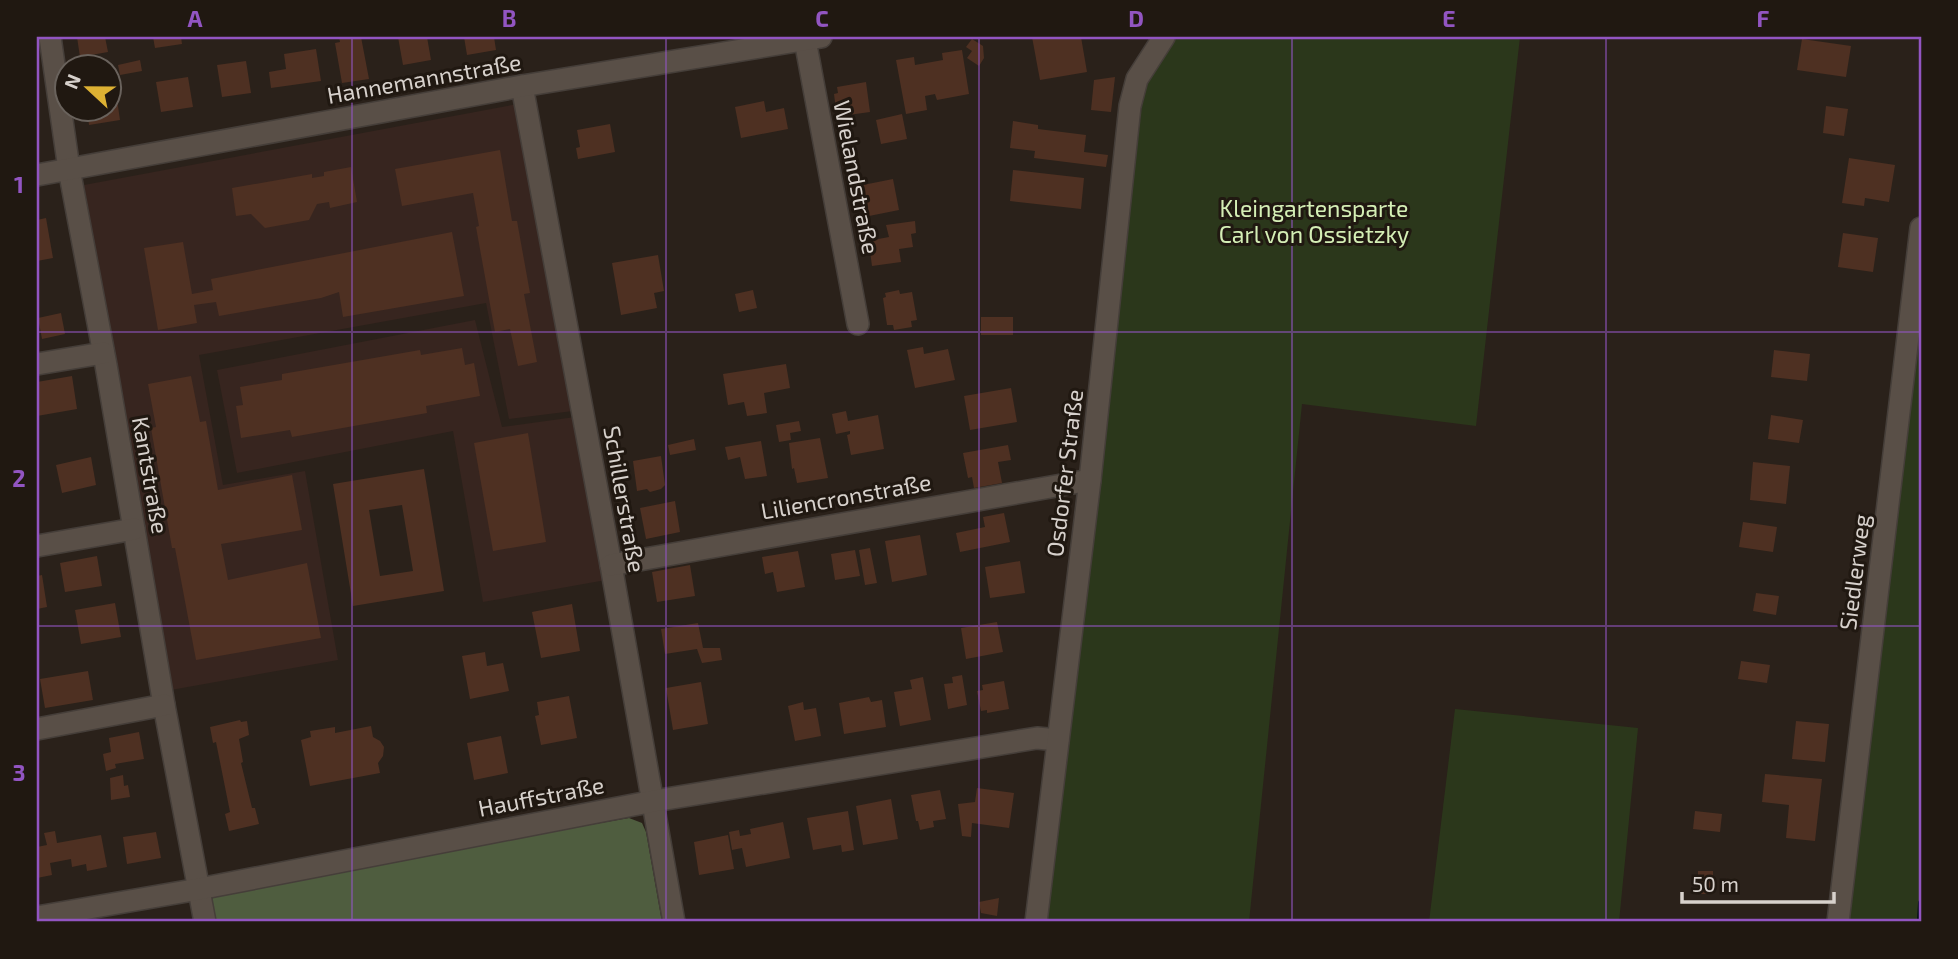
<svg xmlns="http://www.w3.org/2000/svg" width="1958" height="959" font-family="'Exo 2',sans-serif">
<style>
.commercial{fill:#37251f}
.green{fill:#2b371b}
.forest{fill:#4f5d3f}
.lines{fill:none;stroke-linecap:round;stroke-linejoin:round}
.stream{stroke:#000b12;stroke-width:6}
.building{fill:#4e3022;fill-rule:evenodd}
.street-casing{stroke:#453e39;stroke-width:24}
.street{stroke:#594f47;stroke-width:21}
.grid{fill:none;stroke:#9255c2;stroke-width:2;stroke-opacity:0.55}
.labels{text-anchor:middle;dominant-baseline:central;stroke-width:6;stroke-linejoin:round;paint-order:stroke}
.street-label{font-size:23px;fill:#d7d1cc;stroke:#201811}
.park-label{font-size:23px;fill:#d4eeb5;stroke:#201811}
.neatline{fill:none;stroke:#9255c2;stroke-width:2.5}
.grid-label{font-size:23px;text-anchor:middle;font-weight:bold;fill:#9255c2}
</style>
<rect width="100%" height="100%" fill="#2a211a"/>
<g class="commercial">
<polygon points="518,104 573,411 509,419 486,303 199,355 223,485 305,471 338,660 171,690 84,185"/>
<polygon points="475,320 502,427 575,417 606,580 483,602 453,431 237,473 217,370"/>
</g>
<g class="green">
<polygon points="1177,37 1520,37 1476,426 1302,404 1249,922 1041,922 1142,105 1148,83"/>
<polygon points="1921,298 1921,922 1846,922"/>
<polygon points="1455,709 1638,728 1619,922 1429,922"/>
</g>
<path class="forest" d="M 629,818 L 642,823 L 646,832 L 662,922 L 215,922 C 212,909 207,898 220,890 Z"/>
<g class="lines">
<polyline class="stream" points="1920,922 1921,903"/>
</g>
<g class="building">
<polygon points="77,37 105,37 108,52 80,57"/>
<polygon points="153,37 181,37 182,44 155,48"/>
<polygon points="339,37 361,37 369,79 342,83 335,43 340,42"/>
<polygon points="398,37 427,37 431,60 403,65"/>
<polygon points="464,37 494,37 496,50 467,55"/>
<polygon points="1032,37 1081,37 1087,72 1040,80"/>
<polygon points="972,39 983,46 984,58 979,66 967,58 972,51 966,47"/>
<polygon points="1802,39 1851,46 1846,77 1797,70"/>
<polygon points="316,49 321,81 271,88 269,72 286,69 284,54"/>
<polygon points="962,50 969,94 937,100 935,94 925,96 927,110 906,114 896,60 914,57 915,65 943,60 942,53"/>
<polygon points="140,60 142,71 120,75 118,65"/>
<polygon points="246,61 251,93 222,97 217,65"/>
<polygon points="188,77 193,107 161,112 156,82"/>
<polygon points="1115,77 1111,112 1091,110 1094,80"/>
<polygon points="866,82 870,112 841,116 840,109 836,110 834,94 838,93 837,87"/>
<polygon points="115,86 120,120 89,125 87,108 108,108 108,87"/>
<polygon points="764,101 766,112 784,108 788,129 741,138 735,107"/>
<polygon points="1826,106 1848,109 1844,136 1823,133"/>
<polygon points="902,114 907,139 881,144 876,120"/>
<polygon points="1013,121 1038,125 1038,129 1086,135 1084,152 1108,155 1106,167 1034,158 1035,151 1010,148"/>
<polygon points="610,124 615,152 578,159 576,148 580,147 577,130"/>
<polygon points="500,150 512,221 517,221 530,293 524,294 537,362 518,366 510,329 495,332 476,227 479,226 473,193 402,206 395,169"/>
<polygon points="1849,158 1895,165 1889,202 1865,198 1864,206 1842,203"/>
<polygon points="351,167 357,202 330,208 329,202 317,204 309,220 265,228 251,214 236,216 232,188 312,174 312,178 324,176 324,172"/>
<polygon points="1013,170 1084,178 1081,209 1010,201"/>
<polygon points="893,179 899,210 869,216 863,185"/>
<polygon points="46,218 53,258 37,261 37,220"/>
<polygon points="915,221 916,233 911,234 913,247 899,249 901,262 872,266 870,251 875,251 873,240 889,237 886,225"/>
<polygon points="452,232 464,296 343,317 339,292 321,298 219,316 216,302 194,305 197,323 158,330 144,248 183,242 192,294 213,290 211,279"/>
<polygon points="1843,233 1878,238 1873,272 1838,267"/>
<polygon points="658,255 664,291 654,293 657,308 621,315 612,263"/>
<polygon points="753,290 757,308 739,312 735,294"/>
<polygon points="899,290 900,294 912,292 917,320 911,321 912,327 894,330 893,325 887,325 883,298 886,297 885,293"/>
<polygon points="61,313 65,334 42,339 38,318"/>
<rect x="981" y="317" width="32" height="18"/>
<polygon points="923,347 924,354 948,349 955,380 915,388 907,350"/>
<polygon points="462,348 465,365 474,363 480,396 426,406 427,413 292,437 290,430 241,438 236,406 243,405 240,387 282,380 282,374 420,350 421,355"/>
<polygon points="1774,350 1810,354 1807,381 1771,377"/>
<polygon points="786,364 790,388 764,393 767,413 747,416 744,402 728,405 723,374"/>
<polygon points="72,376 77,409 37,416 37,382"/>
<polygon points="191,376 200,422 206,421 218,490 292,475 302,530 221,544 228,580 307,563 321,638 196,660 175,548 172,548 151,428 156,427 148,384"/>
<polygon points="1011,388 1017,422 970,430 964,396"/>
<polygon points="846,411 848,421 878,415 884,449 851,455 847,435 850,434 850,431 836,434 832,414"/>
<polygon points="1771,415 1803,420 1799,443 1768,439"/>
<polygon points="799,421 801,431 790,433 791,440 779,442 776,425"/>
<polygon points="528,433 546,542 493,551 474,443"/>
<polygon points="820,438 828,478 797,483 794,468 792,469 789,443"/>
<polygon points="694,439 696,450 670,455 668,445"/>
<polygon points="761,441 767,476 745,479 740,457 728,460 725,447"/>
<polygon points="1008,445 1011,460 998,462 1002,483 974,488 972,477 968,478 963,453"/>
<polygon points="661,456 665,485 661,489 650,492 647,489 637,491 633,461"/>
<polygon points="91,457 96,485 62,493 56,465"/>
<polygon points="1753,462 1790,466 1786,504 1750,500"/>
<path d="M 424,469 L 444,591 L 353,606 L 333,484 ZM 402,505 L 413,571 L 380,576 L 369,510 Z"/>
<polygon points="675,501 680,532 646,539 640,508"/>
<polygon points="1004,513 1010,542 960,552 956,533 985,527 983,517"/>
<polygon points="1743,522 1777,527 1773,552 1739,547"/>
<polygon points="920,535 927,575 892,582 885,541"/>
<polygon points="870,548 877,583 865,585 859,550"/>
<polygon points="855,550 860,576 835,580 831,554"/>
<polygon points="798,551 805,587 777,592 773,572 765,574 762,557"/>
<polygon points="97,556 102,586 65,592 60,563"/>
<polygon points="1020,561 1025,593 990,598 985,567"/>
<polygon points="690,565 695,596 657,602 652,572"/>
<polygon points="42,575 47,607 37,609 37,576"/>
<polygon points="1756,593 1779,596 1776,615 1753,611"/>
<polygon points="115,603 121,637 81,644 75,610"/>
<polygon points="572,604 580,651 541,658 532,612"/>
<polygon points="997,622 1003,652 966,659 961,628"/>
<polygon points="698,623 703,648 720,648 722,660 702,663 697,649 665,654 661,629"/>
<polygon points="485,652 487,666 503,663 509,691 470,699 462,656"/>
<polygon points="1741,661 1770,665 1767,683 1738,679"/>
<polygon points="88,671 93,700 45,708 40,679"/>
<polygon points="962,675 967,705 948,709 944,684 953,683 952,677"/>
<polygon points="923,677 931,720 900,726 894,692 912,689 910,680"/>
<polygon points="1004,681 1009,709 987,713 987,710 981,711 977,691 983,690 982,685"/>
<polygon points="701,682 708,724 673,730 666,688"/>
<polygon points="569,696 577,738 541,745 535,716 539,715 537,702"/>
<polygon points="869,697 871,702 882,700 886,727 844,734 839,703"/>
<polygon points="803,702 804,710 816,708 821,736 795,741 788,706"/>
<polygon points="240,720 241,722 247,721 249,735 239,739 243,762 241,763 252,808 255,808 259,824 229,831 225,814 230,812 216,742 213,743 210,727"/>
<polygon points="1796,721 1829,724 1825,762 1792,759"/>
<polygon points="371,726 373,737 380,741 384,747 383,756 378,763 380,773 310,786 301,740 311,737 310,731 335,727 335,733"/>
<polygon points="139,732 144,759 115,764 116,768 106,771 103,754 111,752 109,738"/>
<polygon points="501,736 508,773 474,780 467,743"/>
<polygon points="1765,774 1822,779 1815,841 1786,838 1789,805 1762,802"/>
<polygon points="123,775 124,786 128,785 130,797 111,800 110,778"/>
<polygon points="977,788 1014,793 1009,828 972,823 971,837 962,836 958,804 975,802"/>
<polygon points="940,790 946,819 933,821 934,827 920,830 918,821 916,821 911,795"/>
<polygon points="891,799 898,839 863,845 856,806"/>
<polygon points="848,811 854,850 842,852 841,845 813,850 807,818"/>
<polygon points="1695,811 1722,814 1720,832 1693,829"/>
<polygon points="783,822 790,858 746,867 742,848 732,850 729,832 739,830 740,836 751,834 750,829"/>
<polygon points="55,831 57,843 101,835 107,867 87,871 86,864 72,867 71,859 50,863 52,875 37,878 37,847 47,845 44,833"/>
<polygon points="156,832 161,858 127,864 123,837"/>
<polygon points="728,835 734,869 699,875 694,842"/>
<rect x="1698" y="871" width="15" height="23"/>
<polygon points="999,898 997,916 981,913 979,902"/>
</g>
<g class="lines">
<defs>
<g id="street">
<polyline points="50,37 69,169 106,365 164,705 205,922"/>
<polyline points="805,40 858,324"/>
<polyline points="522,86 611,565 674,922"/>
<polyline points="37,175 522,86 821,37"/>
<polyline points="37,364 103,353"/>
<polyline points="37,546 134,529"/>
<polyline points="611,565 1090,480"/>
<polyline points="37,729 164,705"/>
<polyline points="37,917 199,889 654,801 1037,738 1058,740"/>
<polyline points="1036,922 1090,480 1130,106 1137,79 1164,37"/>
<polyline points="1838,922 1921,228"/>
</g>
</defs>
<use href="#street" class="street-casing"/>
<use href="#street" class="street"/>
</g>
<path class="grid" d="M 352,37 L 352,922M 666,37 L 666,922M 979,37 L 979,922M 1292,37 L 1292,922M 1606,37 L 1606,922M 37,332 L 1921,332M 37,626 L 1921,626"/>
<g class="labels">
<g class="street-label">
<text transform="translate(424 78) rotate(-10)">Hannemannstraße</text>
<text transform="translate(857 177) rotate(79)">Wielandstraße</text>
<text transform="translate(1064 473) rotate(-83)">Osdorfer Straße</text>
<text transform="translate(151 475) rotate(80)">Kantstraße</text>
<text transform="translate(846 496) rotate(-10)">Liliencronstraße</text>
<text transform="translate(625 499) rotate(80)">Schillerstraße</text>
<text transform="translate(1854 572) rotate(-83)">Siedlerweg</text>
<text transform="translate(541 796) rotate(-11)">Hauffstraße</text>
</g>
<g class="park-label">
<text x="1314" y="208">Kleingartensparte<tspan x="1314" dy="26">Carl von Ossietzky</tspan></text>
</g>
</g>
<rect width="1958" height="959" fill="none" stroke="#201811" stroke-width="77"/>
<g transform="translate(88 88) rotate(292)"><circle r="33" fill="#201811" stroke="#69625c" stroke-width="2"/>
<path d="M0-5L12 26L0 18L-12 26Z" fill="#ddb133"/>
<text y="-10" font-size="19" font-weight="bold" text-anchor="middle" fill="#d7d1cc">N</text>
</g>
<path d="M1682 892v10h152v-10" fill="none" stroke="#d7d1cc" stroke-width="3.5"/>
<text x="1692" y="892" font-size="21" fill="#d7d1cc" stroke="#201811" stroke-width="5" paint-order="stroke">50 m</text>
<rect x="38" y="38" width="1882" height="882" class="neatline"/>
<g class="grid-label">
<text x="195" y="27">A</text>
<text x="509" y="27">B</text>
<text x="822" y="27">C</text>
<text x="1136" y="27">D</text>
<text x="1449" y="27">E</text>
<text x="1763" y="27">F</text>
<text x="19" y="193">1</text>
<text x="19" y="487">2</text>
<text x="19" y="781">3</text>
</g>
</svg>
